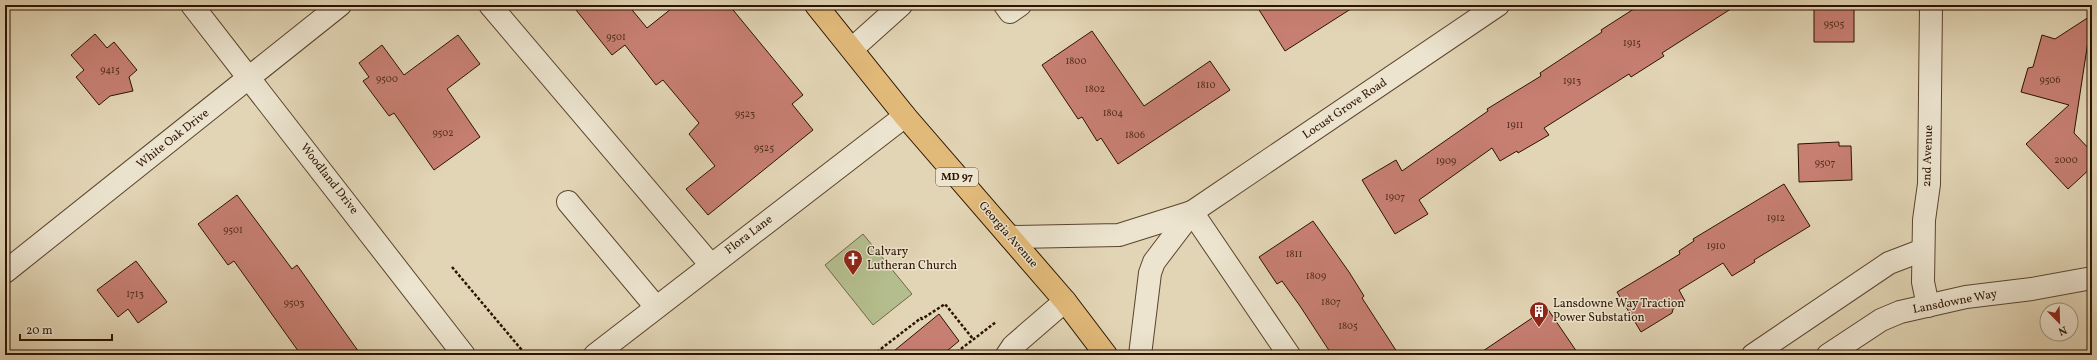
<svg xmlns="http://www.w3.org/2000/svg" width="2097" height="360" font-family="Vollkorn,serif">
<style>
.green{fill:#b4bd8d;stroke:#706847}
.building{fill:#c77f72;stroke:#2c1301}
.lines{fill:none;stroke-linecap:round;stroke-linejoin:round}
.minor-casing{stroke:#5a442e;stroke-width:24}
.major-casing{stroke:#2c1301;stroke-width:24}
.path{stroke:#2c1301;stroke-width:2.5;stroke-dasharray:3 2;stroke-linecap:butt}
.minor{stroke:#ece4cf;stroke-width:22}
.major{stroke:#e1ba7a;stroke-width:22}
.labels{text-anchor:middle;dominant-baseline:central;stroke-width:3;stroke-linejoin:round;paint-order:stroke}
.number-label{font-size:10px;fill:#532e1d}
.shield{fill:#ece4cf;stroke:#66523f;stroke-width:1}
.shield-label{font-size:11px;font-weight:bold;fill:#2c1301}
.street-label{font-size:12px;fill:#2c1301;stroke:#ece4cf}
.poi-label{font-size:12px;fill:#2c1301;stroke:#ece4cf;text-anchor:start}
</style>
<rect width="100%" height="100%" fill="#e2d5b5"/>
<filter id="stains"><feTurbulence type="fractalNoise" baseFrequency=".005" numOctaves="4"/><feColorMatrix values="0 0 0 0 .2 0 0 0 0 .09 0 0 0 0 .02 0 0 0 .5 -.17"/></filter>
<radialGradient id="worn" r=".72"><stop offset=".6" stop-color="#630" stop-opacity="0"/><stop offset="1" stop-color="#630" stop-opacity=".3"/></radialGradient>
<polygon class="green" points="863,234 912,294 873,325 825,265"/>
<g class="building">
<polygon points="572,5 628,5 647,28 676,5 729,5 803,95 792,104 813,130 708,215 686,189 715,166 689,134 699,123 663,80 656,85 625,45 612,55"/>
<polygon points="1256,5 1357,5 1285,51"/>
<polygon points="1640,5 1737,5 1662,53 1664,56 1631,77 1629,74 1544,128 1549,135 1518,153 1517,151 1500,161 1492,148 1419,200 1428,214 1395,234 1362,180 1396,160 1402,171 1488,111 1487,109 1541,76 1540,73 1602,32 1601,30"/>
<polygon points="1854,5 1854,42 1814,42 1814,6"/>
<polygon points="2092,15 2074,133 2092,152 2092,167 2068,189 2026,144 2069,105 2021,92 2028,68 2033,67 2042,35 2055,39"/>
<polygon points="1092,31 1144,106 1210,61 1230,90 1118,164 1101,138 1097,141 1082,117 1078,119 1042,65"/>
<polygon points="95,34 107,48 114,42 137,70 129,77 133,91 110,96 99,105 76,77 84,70 71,55"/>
<polygon points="458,35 480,64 447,89 480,137 434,170 394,113 389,116 363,81 369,77 359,63 382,45 404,75"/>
<polygon points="1839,142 1839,146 1851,146 1852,180 1799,182 1798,144"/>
<polygon points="1784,184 1810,226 1754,260 1755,262 1732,276 1723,263 1679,290 1685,301 1673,309 1672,313 1641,332 1617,292 1680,254 1679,251 1694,241 1693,239"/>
<polygon points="237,195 292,269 297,265 361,355 301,355 234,261 228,265 198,224"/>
<polygon points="1313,221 1349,272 1364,296 1362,298 1399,355 1332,355 1300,306 1282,281 1277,284 1259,257"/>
<polygon points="136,261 167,302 138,323 128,309 118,317 97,290"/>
<polygon points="1547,308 1579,355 1477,355"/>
<polygon points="939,314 959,341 942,355 889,355"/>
</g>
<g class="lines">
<defs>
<g id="minor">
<polyline points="192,5 464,355"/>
<polyline points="490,5 710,264"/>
<polyline points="1005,5 1010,12 1020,5"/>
<polyline points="852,49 901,5"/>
<polyline points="568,202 656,307"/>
<polyline points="1192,212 1289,355"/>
<polyline points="1010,237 1119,235 1192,212 1498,5"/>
<polyline points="5,272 340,5"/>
<polyline points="1928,306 1923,282 1924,220 1929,184 1931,5"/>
<polyline points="595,355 905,116"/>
<polyline points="1007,355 1013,346 1065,301"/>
<polyline points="1140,355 1150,273 1154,262 1192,212"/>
<polyline points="1753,355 1889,263 1923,250"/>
<polyline points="1828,355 1881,320 1900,312 1966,297 2032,289 2092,278"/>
</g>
<polyline id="major" points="816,5 905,116 1065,301 1106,355"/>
</defs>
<use href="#minor" class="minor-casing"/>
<use href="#major" class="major-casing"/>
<g class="path">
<polyline points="452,267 526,355"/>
<polyline points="873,355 921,318 922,319 945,304 973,339"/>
<polyline points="953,355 996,322"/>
</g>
<use href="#minor" class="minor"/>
<use href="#major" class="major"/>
</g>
<defs>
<symbol id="church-pin" viewBox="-11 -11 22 30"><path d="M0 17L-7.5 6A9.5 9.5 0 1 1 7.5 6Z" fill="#8f2418" stroke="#ece4cf"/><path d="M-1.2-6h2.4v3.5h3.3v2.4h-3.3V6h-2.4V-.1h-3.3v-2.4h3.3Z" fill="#fff"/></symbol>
<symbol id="building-pin" viewBox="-11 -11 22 30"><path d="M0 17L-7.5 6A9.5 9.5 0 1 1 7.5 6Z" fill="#8f2418" stroke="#ece4cf"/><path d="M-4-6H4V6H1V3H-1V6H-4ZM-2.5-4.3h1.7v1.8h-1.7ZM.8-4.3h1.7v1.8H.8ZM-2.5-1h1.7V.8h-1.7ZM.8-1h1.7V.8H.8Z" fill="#fff"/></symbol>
</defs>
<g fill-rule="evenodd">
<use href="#church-pin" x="842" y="248" width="22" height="30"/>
<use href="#building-pin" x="1528" y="300" width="22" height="30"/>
</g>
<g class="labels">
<g class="number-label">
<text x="1834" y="24">9505</text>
<text x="616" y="37">9501</text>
<text x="1632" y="43">1915</text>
<text x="1076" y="61">1800</text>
<text x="110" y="70">9415</text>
<text x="387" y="79">9500</text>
<text x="2050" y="80">9506</text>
<text x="1572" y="81">1913</text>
<text x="1206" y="85">1810</text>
<text x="1095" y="89">1802</text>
<text x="1113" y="113">1804</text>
<text x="745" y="114">9523</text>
<text x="1515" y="125">1911</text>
<text x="443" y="133">9502</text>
<text x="1135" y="135">1806</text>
<text x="764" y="148">9525</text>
<text x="2066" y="160">2000</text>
<text x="1446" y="161">1909</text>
<text x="1825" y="163">9507</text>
<text x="1395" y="197">1907</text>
<text x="1776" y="218">1912</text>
<text x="233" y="230">9501</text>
<text x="1716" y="246">1910</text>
<text x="1294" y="254">1811</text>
<text x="1316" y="276">1809</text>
<text x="135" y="294">1713</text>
<text x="1331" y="302">1807</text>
<text x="294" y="303">9503</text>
<text x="1348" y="326">1805</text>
</g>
<rect class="shield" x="936" y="168" width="42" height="18" rx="3"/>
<g class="shield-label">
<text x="957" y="177">MD 97</text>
</g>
<g class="street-label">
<text transform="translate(1345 109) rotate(-34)">Locust Grove Road</text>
<text transform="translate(173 139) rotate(-38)">White Oak Drive</text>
<text transform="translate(1928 156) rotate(-88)">2nd Avenue</text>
<text transform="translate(329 179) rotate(52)">Woodland Drive</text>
<text transform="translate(749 235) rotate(-37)">Flora Lane</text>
<text transform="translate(1008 235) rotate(49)">Georgia Avenue</text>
<text transform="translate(1955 302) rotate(-11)">Lansdowne Way</text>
</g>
<g class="poi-label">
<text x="867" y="252">Calvary<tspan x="867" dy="14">Lutheran Church</tspan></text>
<text x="1553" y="304">Lansdowne Way Traction<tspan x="1553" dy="14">Power Substation</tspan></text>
</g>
</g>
<rect width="2097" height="360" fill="none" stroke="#e2d5b5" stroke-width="20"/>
<rect x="6" y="6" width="2085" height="348" fill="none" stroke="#2c1301" stroke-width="2"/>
<rect x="10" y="10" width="2077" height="340" fill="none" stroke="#2c1301"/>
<g transform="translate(2059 322) rotate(157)"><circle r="19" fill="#ece4cf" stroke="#9f907d"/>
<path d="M0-3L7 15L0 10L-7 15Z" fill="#8f2418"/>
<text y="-6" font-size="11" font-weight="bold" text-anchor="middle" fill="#2c1301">N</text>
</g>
<path d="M20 334v6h92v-6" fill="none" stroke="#2c1301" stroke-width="2"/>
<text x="26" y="334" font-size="12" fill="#2c1301" stroke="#ece4cf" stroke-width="3" paint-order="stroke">20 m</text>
<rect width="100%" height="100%" filter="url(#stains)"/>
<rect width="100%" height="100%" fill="url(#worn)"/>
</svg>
